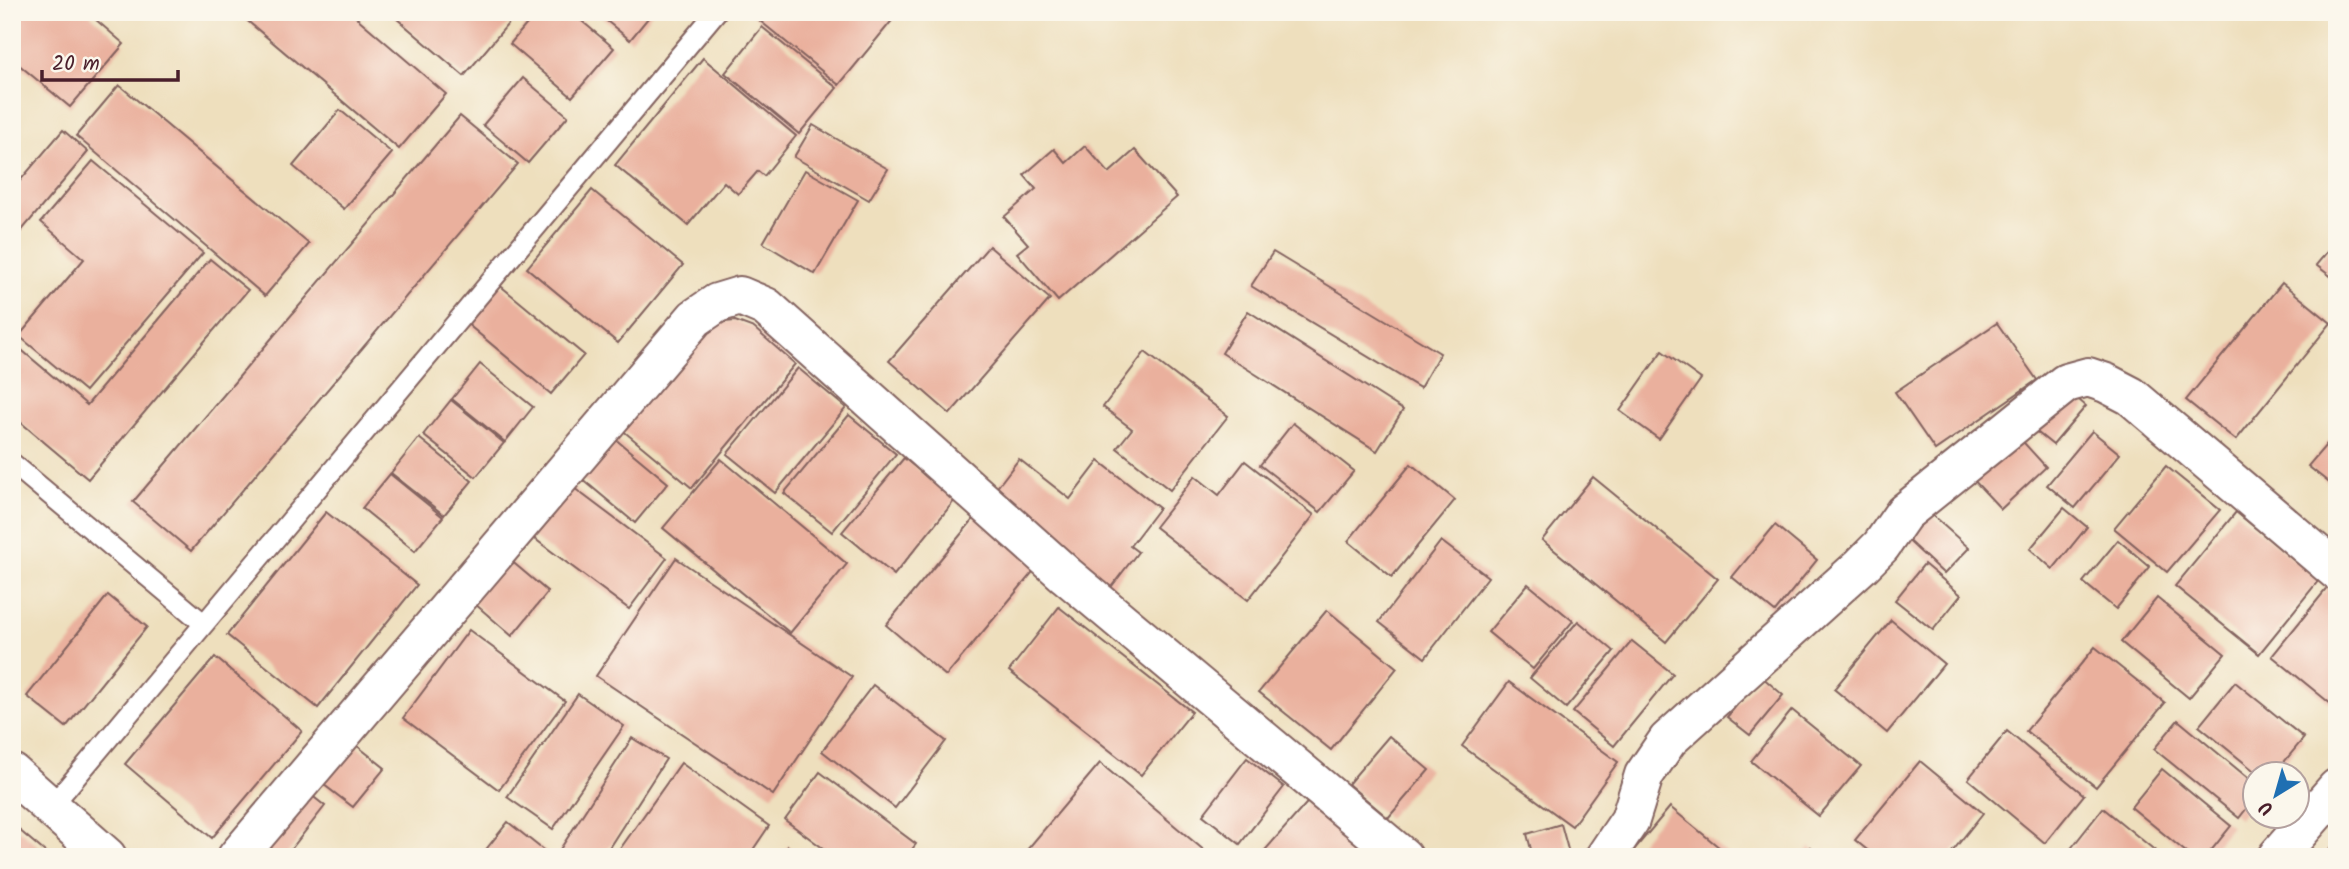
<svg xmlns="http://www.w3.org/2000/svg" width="2349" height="869" font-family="Kalam,sans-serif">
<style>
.building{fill:#eab09d}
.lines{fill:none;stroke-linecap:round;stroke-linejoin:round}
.service-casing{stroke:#83625e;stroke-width:23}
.minor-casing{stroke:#83625e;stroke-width:42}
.tertiary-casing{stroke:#83625e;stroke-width:42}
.service{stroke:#fff;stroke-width:19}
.minor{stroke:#fff;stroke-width:38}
.tertiary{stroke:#fff;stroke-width:38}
</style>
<rect width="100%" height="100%" fill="#fbf7ec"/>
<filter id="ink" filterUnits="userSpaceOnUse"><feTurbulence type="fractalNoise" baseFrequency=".0143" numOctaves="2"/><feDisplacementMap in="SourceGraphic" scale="14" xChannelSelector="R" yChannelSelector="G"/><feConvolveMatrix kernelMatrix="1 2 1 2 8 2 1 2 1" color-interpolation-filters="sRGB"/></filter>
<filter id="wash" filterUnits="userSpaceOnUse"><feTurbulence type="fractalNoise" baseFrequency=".00686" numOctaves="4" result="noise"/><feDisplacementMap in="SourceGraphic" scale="28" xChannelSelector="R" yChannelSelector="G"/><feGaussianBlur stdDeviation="1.57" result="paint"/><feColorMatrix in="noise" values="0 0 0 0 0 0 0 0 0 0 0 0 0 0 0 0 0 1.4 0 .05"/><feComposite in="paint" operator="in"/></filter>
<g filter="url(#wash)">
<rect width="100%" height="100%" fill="#eedfbd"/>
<g id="blocks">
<g class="building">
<polygon points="12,12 87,12 124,44 70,107 12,59"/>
<polygon points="237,12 350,12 446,94 399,149"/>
<polygon points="389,12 518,12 464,76"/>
<polygon points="537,12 571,12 614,48 572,97 510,44"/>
<polygon points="596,12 653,12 630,40"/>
<polygon points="749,12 899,12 839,85"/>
<polygon points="762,27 837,88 799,134 725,73"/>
<polygon points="703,58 796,136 764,176 758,171 738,194 724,182 688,225 615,165"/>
<polygon points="523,78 568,116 528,163 483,125"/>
<polygon points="119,85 309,244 265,296 76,136"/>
<polygon points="340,110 392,153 344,209 293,166"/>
<polygon points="460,116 518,164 191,551 133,502"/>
<polygon points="813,125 888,169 869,200 794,157"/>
<polygon points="63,130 88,152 12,242 12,190"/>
<polygon points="1085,146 1109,173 1135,150 1177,197 1058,301 1017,253 1028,244 1004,217 1036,189 1024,175 1054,149 1066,163"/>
<polygon points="93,161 203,253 85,391 19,336 84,259 41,222"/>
<polygon points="805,170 858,200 815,274 763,243"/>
<polygon points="592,190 683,265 618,343 527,268"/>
<polygon points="2337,240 2337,281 2316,265"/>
<polygon points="989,246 1050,299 950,414 889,361"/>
<polygon points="1273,252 1440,353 1420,388 1251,286"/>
<polygon points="210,259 248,290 88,479 12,415 12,342 87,405"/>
<polygon points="497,283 584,355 551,394 465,322"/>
<polygon points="2282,283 2331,323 2236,440 2186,400"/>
<polygon points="1248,311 1403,410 1377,451 1222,353"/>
<polygon points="735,321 754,328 795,364 692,488 621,429 715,323"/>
<polygon points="1997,323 2037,380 1935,450 1895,392"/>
<polygon points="1662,351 1701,379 1659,439 1620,411"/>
<polygon points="1145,352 1228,416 1170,490 1117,448 1132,429 1103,407"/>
<polygon points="480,364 533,407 505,442 452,399"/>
<polygon points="798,368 846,408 775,493 727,454"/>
<polygon points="2065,388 2086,406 2053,445 2032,428"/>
<polygon points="451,400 504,443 476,477 423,435"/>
<polygon points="849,415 896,454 832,532 784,493"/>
<polygon points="1293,423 1354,471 1320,512 1260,465"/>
<polygon points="2092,431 2120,454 2075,508 2047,485"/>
<polygon points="2337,432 2337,489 2308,466"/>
<polygon points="608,433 668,483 635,523 575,473"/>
<polygon points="2015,433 2046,467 2001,509 1969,475"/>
<polygon points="419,438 472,481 444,515 391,473"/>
<polygon points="904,458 955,500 894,575 842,532"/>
<polygon points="721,459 847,564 790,633 663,528"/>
<polygon points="1019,459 1070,499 1099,461 1159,508 1130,546 1138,552 1108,591 989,498"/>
<polygon points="1245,461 1314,515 1248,600 1155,527 1195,476 1219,495"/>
<polygon points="1411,464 1455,500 1392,577 1348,541"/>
<polygon points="2166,466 2220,510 2167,572 2114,528"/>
<polygon points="390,474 443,517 415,551 362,508"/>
<polygon points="1593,477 1718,579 1666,642 1542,540"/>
<polygon points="570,485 667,558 629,609 531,536"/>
<polygon points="1923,507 1969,548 1944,574 1900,533"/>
<polygon points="2064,508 2087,527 2053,569 2030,549"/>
<polygon points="981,510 1042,561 946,676 886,625"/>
<polygon points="326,512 417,585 318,708 227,635"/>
<polygon points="2236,512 2319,580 2259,654 2175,586"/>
<polygon points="1775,525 1817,560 1775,612 1732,577"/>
<polygon points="2118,540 2150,567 2116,609 2083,582"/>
<polygon points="1441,541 1488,577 1425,658 1379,622"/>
<polygon points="503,554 548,592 512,636 467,597"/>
<polygon points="676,558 852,677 773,795 596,676"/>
<polygon points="1924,564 1961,595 1933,630 1895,600"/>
<polygon points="1528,584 1573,621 1533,669 1488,632"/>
<polygon points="2328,587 2337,595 2337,709 2272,656"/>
<polygon points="108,595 147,627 66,727 27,696"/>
<polygon points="2157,598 2225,654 2189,698 2121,642"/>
<polygon points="1059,607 1192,712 1141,775 1009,671"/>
<polygon points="1327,610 1397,668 1331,750 1259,692"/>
<polygon points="1891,620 1944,664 1887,733 1834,689"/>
<polygon points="1578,621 1614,651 1566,708 1530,678"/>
<polygon points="469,630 565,701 499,790 403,718"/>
<polygon points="1632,641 1673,674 1614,746 1573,712"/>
<polygon points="2095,647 2165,703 2096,787 2026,731"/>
<polygon points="215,657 302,731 212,838 125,764"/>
<polygon points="1761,676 1783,695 1750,735 1727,717"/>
<polygon points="1509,682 1618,762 1572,826 1462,746"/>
<polygon points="2235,682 2304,738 2274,774 2258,774 2199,726"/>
<polygon points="873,685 946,741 895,808 822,751"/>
<polygon points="578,694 624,726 553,829 507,797"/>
<polygon points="1792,710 1861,766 1819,816 1751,761"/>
<polygon points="2178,720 2254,783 2254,799 2239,818 2154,749"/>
<polygon points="2007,731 2084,795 2045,843 1968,779"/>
<polygon points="1389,736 1429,770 1388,818 1348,784"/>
<polygon points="632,738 666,759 603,857 568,857 559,851"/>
<polygon points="351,741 385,768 353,807 319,781"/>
<polygon points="1247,758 1284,787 1240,844 1203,815"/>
<polygon points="1920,761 1983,813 1948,857 1876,857 1855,840"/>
<polygon points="681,763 769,826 748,857 631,857 620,849"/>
<polygon points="1100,763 1212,857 1021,857"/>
<polygon points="2162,769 2231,826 2206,857 2192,857 2131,807"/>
<polygon points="820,772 916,844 906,857 835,857 785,820"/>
<polygon points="301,787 325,806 285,857 244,857"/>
<polygon points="1313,796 1381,857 1259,857"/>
<polygon points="1670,807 1731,857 1628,857"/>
<polygon points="2103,808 2163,857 2076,857 2069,851"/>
<polygon points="508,822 552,857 480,857"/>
<polygon points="12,824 51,857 12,857"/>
<polygon points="1561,824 1570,857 1533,857 1527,834"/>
<polygon points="2337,840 2337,857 2324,857"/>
<polygon points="788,846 803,857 781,857"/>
<polygon points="1810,847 1823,857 1802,857"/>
</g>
</g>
</g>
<g filter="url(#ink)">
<use href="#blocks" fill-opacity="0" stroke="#83625e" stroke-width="2"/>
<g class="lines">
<defs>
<g id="service">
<polyline points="12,463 203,623"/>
<polyline points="51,807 716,12"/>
</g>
<g id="minor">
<polyline points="237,857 695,318 717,303 740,296 766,307 1066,575 1403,857"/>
<polyline points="1605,857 1630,820 1644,775 1668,740 1862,565 1881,546 1904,513 2066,383 2088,377 2106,383 2131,396 2337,571"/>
<polyline points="2277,857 2337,788"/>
</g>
<polyline id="tertiary" points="12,773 107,857"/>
</defs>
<use href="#service" class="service-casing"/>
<use href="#minor" class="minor-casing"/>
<use href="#tertiary" class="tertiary-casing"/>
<use href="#service" class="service"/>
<use href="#minor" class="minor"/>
<use href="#tertiary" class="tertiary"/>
</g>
</g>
<rect width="2349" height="869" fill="none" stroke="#fbf7ec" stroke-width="42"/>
<g transform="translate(2276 795) rotate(217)"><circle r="33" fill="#fbf7ec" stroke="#b4a19f" stroke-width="2"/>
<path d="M0-5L12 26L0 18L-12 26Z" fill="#1f6fb2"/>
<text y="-10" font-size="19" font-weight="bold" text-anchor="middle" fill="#4a1f2b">U</text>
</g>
<path d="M42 70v10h136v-10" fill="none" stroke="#4a1f2b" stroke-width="3.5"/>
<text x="52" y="70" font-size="21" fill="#4a1f2b" stroke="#fbf7ec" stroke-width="5" paint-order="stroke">20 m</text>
</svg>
